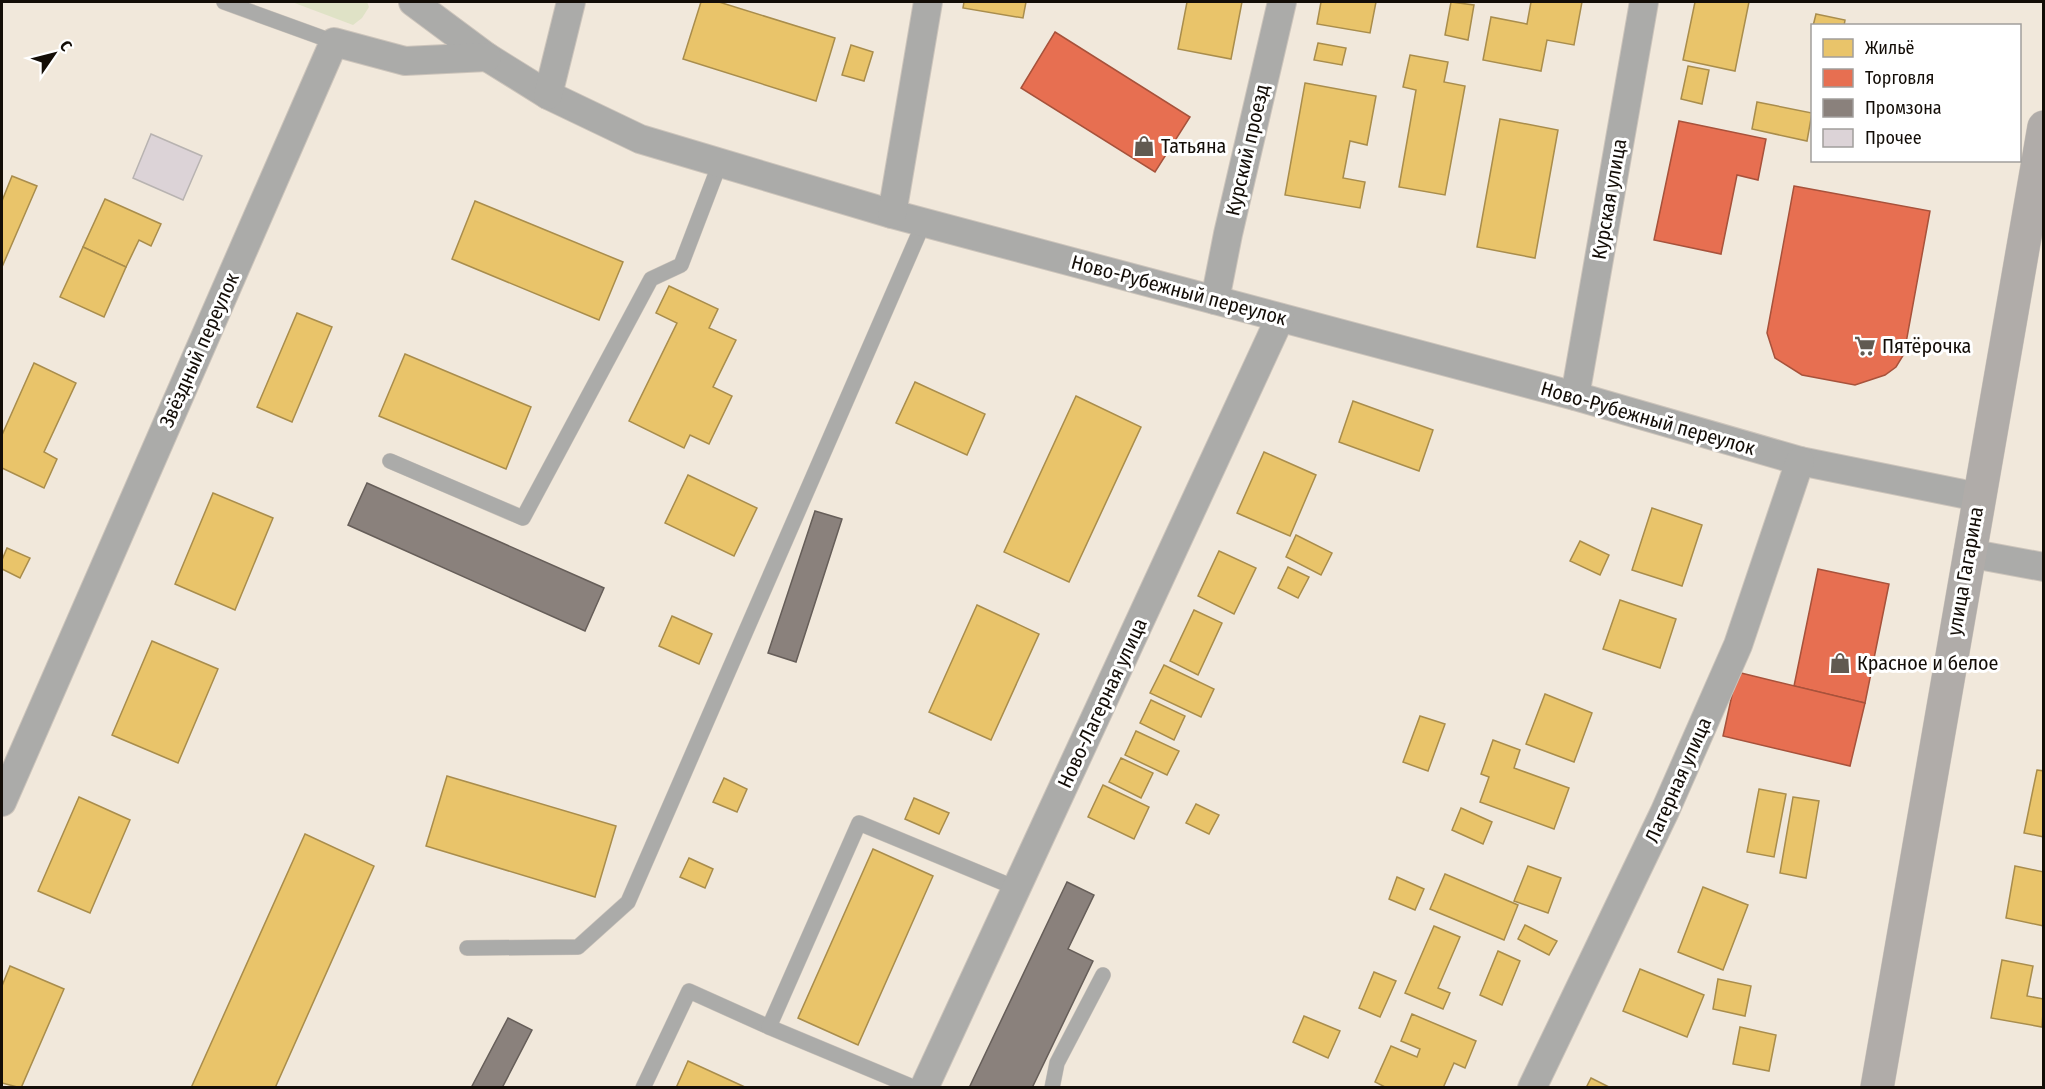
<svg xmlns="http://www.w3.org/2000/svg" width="2045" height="1089" font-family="'Fira Sans Condensed',sans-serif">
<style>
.green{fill:#dfe2c6}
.homes{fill:#e9c46a;stroke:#a98d4c;stroke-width:1.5}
.shops{fill:#e76f51;stroke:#a7523b;stroke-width:1.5}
.industry{fill:#8a817c;stroke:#665e59;stroke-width:1.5}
.building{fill:#dcd3d7;stroke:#b8b3b1;stroke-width:1.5}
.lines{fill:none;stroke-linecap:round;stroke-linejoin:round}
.service-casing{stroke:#ccc4bb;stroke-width:16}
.minor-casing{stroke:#ccc4bb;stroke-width:30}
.primary-casing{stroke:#ccc4bb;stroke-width:34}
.service{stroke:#ababa9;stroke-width:15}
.minor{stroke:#ababa9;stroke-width:28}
.primary{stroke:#b0aca9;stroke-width:33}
.labels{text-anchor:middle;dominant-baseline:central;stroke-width:6;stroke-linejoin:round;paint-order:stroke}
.poi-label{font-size:20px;fill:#130d07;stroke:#fff;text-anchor:start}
.street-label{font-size:20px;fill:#130d07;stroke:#fff}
</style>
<rect width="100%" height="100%" fill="#f1e8db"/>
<polygon class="green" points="292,2 367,2 369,7 362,18 353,25"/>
<g class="homes">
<polygon points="701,2 719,2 835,38 816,101 683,59"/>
<polygon points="964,2 1026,2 1023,18 963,8"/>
<polygon points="1187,2 1242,2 1231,59 1178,49"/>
<polygon points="1321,2 1376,2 1370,33 1317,24"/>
<polygon points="1451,2 1474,5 1468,40 1445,35"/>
<polygon points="1531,2 1582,2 1574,45 1547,40 1541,71 1483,60 1491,17 1527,24"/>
<polygon points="1695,2 1749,2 1735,71 1683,60"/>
<polygon points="1816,14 1845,20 1844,26 1813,26"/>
<polygon points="1318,43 1346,48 1342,65 1314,60"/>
<polygon points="851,45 873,52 864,81 842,75"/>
<polygon points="1410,55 1448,62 1444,82 1465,86 1445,195 1399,187 1416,90 1403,87"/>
<polygon points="1688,66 1709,70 1702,104 1681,99"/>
<polygon points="1305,83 1376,96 1367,145 1350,141 1343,178 1365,182 1360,208 1285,195"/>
<polygon points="1757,102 1812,113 1807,141 1752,129"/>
<polygon points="1500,119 1558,130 1535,258 1477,247"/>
<polygon points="12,176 37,186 2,267 2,201"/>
<polygon points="105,199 161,224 151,246 139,240 126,267 83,247"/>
<polygon points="475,201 623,262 599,320 452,259"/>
<polygon points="83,247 126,267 104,317 60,297"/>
<polygon points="669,286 718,309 709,328 736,340 713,387 732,396 709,444 690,435 684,448 629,421 677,323 656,313"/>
<polygon points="297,313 332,327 292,422 257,407"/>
<polygon points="405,354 531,407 506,469 379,416"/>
<polygon points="34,363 76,383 44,452 57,459 44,488 2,468 2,435"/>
<polygon points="915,382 985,414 967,455 896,423"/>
<polygon points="1076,396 1141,427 1069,582 1004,552"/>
<polygon points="1353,401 1433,430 1419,471 1339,442"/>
<polygon points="1264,452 1316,475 1290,536 1237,513"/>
<polygon points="688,475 757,508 734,556 665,523"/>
<polygon points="213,493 273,518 235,610 175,584"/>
<polygon points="1652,508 1702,525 1682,586 1632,570"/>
<polygon points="1296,535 1332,553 1321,575 1286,557"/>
<polygon points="1580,541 1609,555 1600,575 1570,561"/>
<polygon points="7,548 30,558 20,578 2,569 2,560"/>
<polygon points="1219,551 1256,568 1234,614 1198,596"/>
<polygon points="1288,567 1309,577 1298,598 1278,588"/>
<polygon points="1620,600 1676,619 1660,668 1603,649"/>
<polygon points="977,605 1039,634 991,740 929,712"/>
<polygon points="1194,610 1222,623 1198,675 1170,661"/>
<polygon points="672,616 712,634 699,664 659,646"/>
<polygon points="152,641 218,669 178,763 112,735"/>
<polygon points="1164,665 1214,689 1201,717 1150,693"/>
<polygon points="1545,694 1592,713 1574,762 1526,744"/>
<polygon points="1151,700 1185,716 1174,740 1140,723"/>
<polygon points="1420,716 1445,724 1428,771 1403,762"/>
<polygon points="1136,731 1179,751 1167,775 1125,755"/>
<polygon points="1493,740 1520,750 1514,768 1569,788 1554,829 1480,802 1489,777 1481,774"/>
<polygon points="1121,758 1153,773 1141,798 1109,782"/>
<polygon points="2037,770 2044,771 2044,837 2024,833"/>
<polygon points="447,776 616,826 595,897 426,846"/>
<polygon points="724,778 747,789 737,812 713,802"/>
<polygon points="1103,785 1149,807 1134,839 1088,817"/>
<polygon points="1759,789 1786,794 1774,857 1747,852"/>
<polygon points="79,797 130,820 90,913 38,891"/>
<polygon points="1793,797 1819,801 1806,878 1780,873"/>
<polygon points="914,798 949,813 939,834 905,819"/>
<polygon points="1196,804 1219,815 1209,834 1186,823"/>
<polygon points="1461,808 1492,822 1483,844 1452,830"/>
<polygon points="305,834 374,866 275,1088 191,1088"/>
<polygon points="873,849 933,876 858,1045 798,1018"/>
<polygon points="689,858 713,869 705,888 680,877"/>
<polygon points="1528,866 1561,878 1548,913 1514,901"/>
<polygon points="2015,866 2044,872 2044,926 2006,918"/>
<polygon points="1445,874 1518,905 1504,940 1430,909"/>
<polygon points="1397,877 1424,889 1415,910 1389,899"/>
<polygon points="1703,887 1748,905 1723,970 1678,952"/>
<polygon points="1525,925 1557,941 1549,955 1518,939"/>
<polygon points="1434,926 1460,937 1438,988 1450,993 1443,1009 1405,993"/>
<polygon points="1498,951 1520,961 1502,1005 1480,995"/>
<polygon points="2002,960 2033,966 2027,996 2044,999 2042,1027 1991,1018"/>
<polygon points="10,966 64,989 21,1088 2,1083 2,986"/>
<polygon points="1640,969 1704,995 1687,1037 1623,1011"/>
<polygon points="1374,972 1396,981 1380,1017 1359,1008"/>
<polygon points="1718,979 1751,986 1745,1016 1713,1009"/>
<polygon points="1412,1014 1476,1041 1465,1068 1454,1063 1443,1088 1387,1088 1375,1082 1391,1046 1417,1057 1420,1049 1401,1041"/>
<polygon points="1304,1016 1340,1031 1328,1058 1293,1042"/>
<polygon points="1740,1027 1776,1035 1769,1071 1733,1064"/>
<polygon points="688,1061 747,1088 676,1088"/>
<polygon points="1591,1078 1609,1087 1609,1088 1586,1088"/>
</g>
<g class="shops">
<polygon points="1055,32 1190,117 1155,172 1021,88"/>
<polygon points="1679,121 1766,139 1758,180 1737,175 1721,254 1654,240"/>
<polygon points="1794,186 1930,211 1904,354 1896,367 1885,375 1855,385 1802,375 1775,358 1767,333"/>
<polygon points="1818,569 1889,584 1865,703 1794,686"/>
<polygon points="1737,672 1865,703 1850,766 1723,736"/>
</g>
<g class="industry">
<polygon points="367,483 604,588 585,631 348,525"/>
<polygon points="815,511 842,519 796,662 768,653"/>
<polygon points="1067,882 1094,895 1068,949 1093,961 1032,1088 969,1088"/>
<polygon points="508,1018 532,1030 502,1088 471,1088"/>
</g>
<polygon class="building" points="151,134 202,156 183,200 133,178"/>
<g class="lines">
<defs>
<g id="service">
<polyline points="224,2 334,42"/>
<polyline points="390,461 523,518 651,279 681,265 720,163"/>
<polyline points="467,948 578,947 628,902 924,222"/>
<polyline points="643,1088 689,991 769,1027"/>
<polyline points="915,1088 769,1027 859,823 1016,888"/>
<polyline points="1052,1088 1057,1063 1103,975"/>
</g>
<g id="minor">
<polyline points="413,2 487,57 548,95 640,139 892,214 1575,396 1800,461 1978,497"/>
<polyline points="548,95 571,2"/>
<polyline points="892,214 928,2"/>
<polyline points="1215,300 1228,234 1282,2"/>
<polyline points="1575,396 1644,2"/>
<polyline points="1968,553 2044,567"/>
<polyline points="2,802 334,42 405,61 487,57"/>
<polyline points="924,1088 1280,318"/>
<polyline points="1532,1088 1665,811 1738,645 1800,461"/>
</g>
<polyline id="primary" points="1877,1088 2044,127"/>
</defs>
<use href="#service" class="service-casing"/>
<use href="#minor" class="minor-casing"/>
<use href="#primary" class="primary-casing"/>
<use href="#service" class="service"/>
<use href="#minor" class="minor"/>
<use href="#primary" class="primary"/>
</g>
<defs>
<symbol id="shop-bare" viewBox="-9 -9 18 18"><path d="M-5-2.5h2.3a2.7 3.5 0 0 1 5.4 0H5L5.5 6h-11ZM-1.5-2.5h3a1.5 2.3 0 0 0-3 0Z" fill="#615a51" stroke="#fff" stroke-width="2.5" paint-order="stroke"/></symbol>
<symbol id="supermarket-bare" viewBox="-9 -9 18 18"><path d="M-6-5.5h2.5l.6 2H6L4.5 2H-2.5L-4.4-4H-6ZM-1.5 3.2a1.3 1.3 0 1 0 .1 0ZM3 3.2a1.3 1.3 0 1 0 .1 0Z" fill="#615a51" stroke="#fff" stroke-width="2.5" paint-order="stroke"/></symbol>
</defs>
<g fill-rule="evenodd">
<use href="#shop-bare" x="1129" y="131" width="30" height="30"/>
<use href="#supermarket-bare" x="1850" y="331" width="30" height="30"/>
<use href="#shop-bare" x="1825" y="648" width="30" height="30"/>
</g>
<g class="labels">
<g class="poi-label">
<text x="1161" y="146">Татьяна</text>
<text x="1882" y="346">Пятёрочка</text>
<text x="1857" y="663">Красное и белое</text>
</g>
<g class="street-label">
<text transform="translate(1247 150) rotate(-77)">Курский проезд</text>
<text transform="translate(1609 199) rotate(-80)">Курская улица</text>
<text transform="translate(1179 290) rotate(15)">Ново-Рубежный переулок</text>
<text transform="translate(199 350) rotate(-66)">Звёздный переулок</text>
<text transform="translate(1648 418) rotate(16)">Ново-Рубежный переулок</text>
<text transform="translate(1965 571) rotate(-80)">улица Гагарина</text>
<text transform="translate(1102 703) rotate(-65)">Ново-Лагерная улица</text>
<text transform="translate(1678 780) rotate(-66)">Лагерная улица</text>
</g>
</g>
<rect width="2045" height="1089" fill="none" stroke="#130d07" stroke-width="6"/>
<rect x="1811" y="24" width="210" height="138" fill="#ffffff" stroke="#a19e9c" stroke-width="1.5"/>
<rect x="1823" y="39" width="30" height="18" fill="#e9c46a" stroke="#a19e9c" stroke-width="1.5"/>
<text x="1865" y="54" font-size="18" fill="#130d07">Жильё</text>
<rect x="1823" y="69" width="30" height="18" fill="#e76f51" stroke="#a19e9c" stroke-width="1.5"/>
<text x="1865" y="84" font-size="18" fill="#130d07">Торговля</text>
<rect x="1823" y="99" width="30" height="18" fill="#8a817c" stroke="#a19e9c" stroke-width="1.5"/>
<text x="1865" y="114" font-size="18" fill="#130d07">Промзона</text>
<rect x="1823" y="129" width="30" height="18" fill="#dcd3d7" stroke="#a19e9c" stroke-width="1.5"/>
<text x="1865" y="144" font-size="18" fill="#130d07">Прочее</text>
<g transform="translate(54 54) rotate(55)" stroke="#ffffff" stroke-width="4.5" paint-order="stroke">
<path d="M0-4.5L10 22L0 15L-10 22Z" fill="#130d07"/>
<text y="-9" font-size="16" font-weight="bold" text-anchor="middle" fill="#130d07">С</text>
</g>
</svg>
